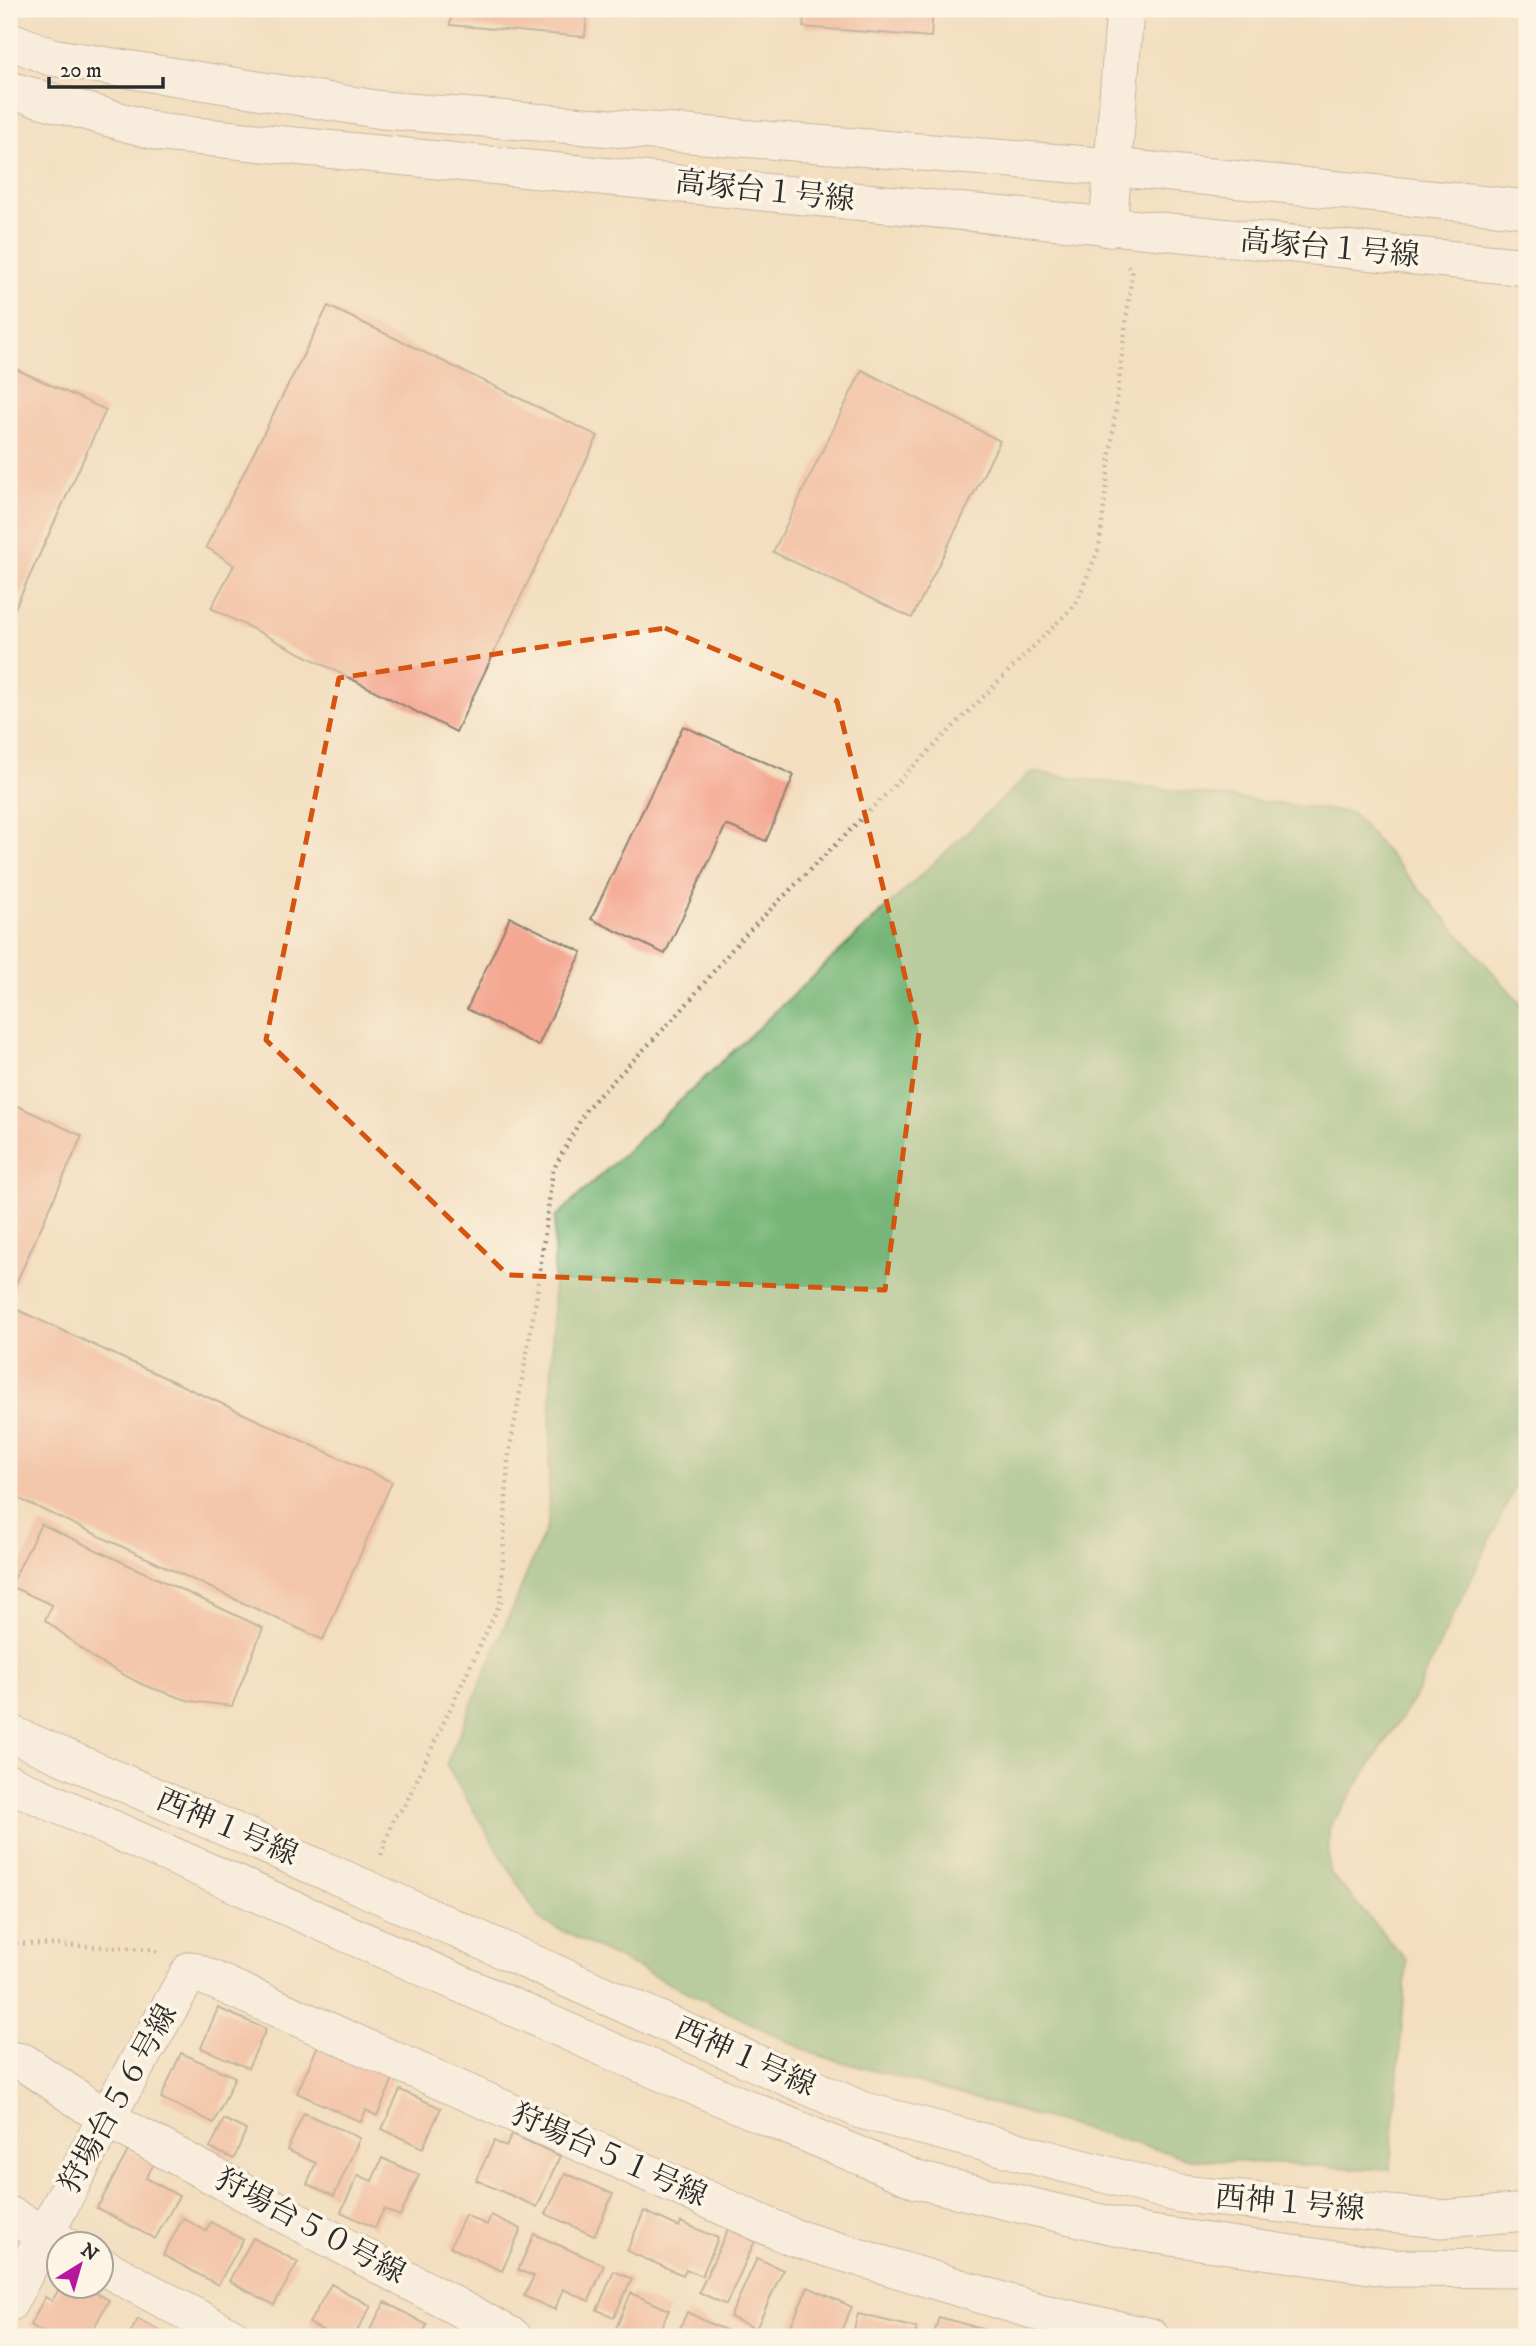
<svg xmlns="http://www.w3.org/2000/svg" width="1536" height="2346" font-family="'IM FELL DW Pica','Noto Serif JP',serif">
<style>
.forest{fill:#77b678;stroke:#517052;stroke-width:2}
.building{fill:#f4a791}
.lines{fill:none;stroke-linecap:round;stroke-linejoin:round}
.minor-casing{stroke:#8f8476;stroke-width:39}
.path{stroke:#8f8476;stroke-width:4.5;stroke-dasharray:2 5;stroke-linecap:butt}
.minor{stroke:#fff;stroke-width:37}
.marked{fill:none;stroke:#d5540f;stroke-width:5;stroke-dasharray:14 9;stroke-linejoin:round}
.labels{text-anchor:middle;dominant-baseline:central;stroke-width:7;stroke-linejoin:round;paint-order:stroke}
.street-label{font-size:30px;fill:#2b2b2b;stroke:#fcf5e5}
</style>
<rect width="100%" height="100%" fill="#fcf5e5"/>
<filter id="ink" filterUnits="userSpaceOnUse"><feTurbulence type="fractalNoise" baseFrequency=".0143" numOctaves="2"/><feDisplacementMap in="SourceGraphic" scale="14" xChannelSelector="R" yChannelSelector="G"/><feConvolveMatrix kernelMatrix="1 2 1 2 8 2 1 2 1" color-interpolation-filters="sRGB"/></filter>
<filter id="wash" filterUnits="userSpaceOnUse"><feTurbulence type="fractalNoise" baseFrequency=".00686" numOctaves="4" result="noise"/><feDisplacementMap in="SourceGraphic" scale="28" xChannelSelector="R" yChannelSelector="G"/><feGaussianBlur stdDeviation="1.57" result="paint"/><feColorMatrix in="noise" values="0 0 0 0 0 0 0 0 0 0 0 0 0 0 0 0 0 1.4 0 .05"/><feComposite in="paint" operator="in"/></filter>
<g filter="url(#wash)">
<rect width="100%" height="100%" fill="#f3dec0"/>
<polygon class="forest" points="1031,772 1352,813 1527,1011 1527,1462 1414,1698 1329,1828 1329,1872 1407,1961 1390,2170 1191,2159 814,2054 540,1920 446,1765 548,1524 555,1218"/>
<g id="blocks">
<g class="building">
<polygon points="452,9 587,9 585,37 450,25"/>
<polygon points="805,9 933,9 931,37 803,27"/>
<polygon points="328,306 598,436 456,732 211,608 234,565 206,547"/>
<polygon points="9,366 106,410 9,621"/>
<polygon points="862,370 1000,441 912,618 773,552"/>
<polygon points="683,726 794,775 766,841 726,825 665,954 591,919"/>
<polygon points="510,917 582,952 538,1046 467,1009"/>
<polygon points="9,1102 82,1136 9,1299"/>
<polygon points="9,1306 392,1482 323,1640 9,1494"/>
<polygon points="41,1524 263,1628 232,1706 190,1701 143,1685 96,1660 45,1620 52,1605 10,1586"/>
<polygon points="218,2008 266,2029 248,2068 201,2048"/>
<polygon points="319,2043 394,2077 377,2116 366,2110 361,2122 297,2093"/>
<polygon points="181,2053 235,2077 214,2123 161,2098"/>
<polygon points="400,2090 441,2108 423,2148 382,2129"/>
<polygon points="304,2113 360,2138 334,2196 307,2184 316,2163 287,2150"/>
<polygon points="224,2119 246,2130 234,2159 210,2148"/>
<polygon points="512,2134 560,2156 537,2207 476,2180 494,2141 506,2147"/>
<polygon points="128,2151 154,2164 146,2178 179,2196 155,2239 97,2208"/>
<polygon points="382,2158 419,2175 400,2216 384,2209 375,2228 341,2212 358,2175 372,2181"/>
<polygon points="565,2173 613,2194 594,2236 546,2214"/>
<polygon points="644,2211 679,2227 681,2222 718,2238 702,2276 686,2269 683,2275 627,2251"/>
<polygon points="465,2215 487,2225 491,2215 521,2229 502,2271 450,2247"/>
<polygon points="183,2218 206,2231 211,2222 243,2240 218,2285 163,2255"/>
<polygon points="728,2229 755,2241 726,2305 699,2292"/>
<polygon points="534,2234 604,2265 589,2301 563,2289 555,2310 524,2296 534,2276 518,2270"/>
<polygon points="253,2238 298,2262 274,2305 229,2281"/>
<polygon points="757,2258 783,2270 756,2329 730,2317"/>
<polygon points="614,2271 632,2279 614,2317 597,2310"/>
<polygon points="331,2284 371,2306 354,2337 335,2337 309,2323"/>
<polygon points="61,2286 83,2286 109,2300 89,2337 80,2337 68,2331 65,2337 53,2337 30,2325 45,2297 52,2301"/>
<polygon points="808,2287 852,2307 838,2337 800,2337 788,2332"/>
<polygon points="631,2293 669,2310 657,2337 617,2337 613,2335"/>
<polygon points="385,2302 427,2325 421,2337 366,2337"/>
<polygon points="687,2312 709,2323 742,2337 676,2337"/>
<polygon points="858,2314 917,2328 915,2337 852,2337"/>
<polygon points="939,2317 1001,2334 1000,2337 933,2337"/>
<polygon points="138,2319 171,2337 128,2337"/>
</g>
</g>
</g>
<g filter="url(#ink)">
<use href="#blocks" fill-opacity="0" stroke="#8f8476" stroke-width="2"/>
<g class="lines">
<defs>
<g id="minor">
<polyline points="9,40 51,57 382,110 1112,167 1527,209"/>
<polyline points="9,90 163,133 1527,267"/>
<polyline points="1108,228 1125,9"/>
<polyline points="9,1733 369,1890 861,2110 1180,2194 1442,2219 1527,2212"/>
<polyline points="9,1783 616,2053 917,2180 1144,2233 1391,2268 1527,2269"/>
<polyline points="9,2060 23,2062 106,2118 513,2337"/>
<polyline points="9,2215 63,2244"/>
<polyline points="102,2266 232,2337"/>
<polyline points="9,2303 106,2118 191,1970 792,2237 1039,2312 1151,2337"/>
</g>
</defs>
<use href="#minor" class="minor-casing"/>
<g class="path">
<polyline points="381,1855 394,1817 404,1807 501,1601 508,1460 536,1300 553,1170 587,1108 681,1011 738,942 1076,604 1099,548 1132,272 1128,266"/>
<polyline points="9,1943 153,1949 158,1952"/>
</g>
<use href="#minor" class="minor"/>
</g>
</g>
<path d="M0 0H1536V2346H0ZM 665,628 L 837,701 L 919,1033 L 885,1290 L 508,1275 L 266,1040 L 339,678 Z" fill="#f3dec0" fill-opacity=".55" fill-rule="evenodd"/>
<path class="marked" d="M 665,628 L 837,701 L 919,1033 L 885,1290 L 508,1275 L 266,1040 L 339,678 Z"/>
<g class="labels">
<g class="street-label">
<text transform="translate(765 192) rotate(6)">高塚台１号線</text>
<text transform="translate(1330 249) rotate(5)">高塚台１号線</text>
<text transform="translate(227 1828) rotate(23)">西神１号線</text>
<text transform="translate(745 2058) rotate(24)">西神１号線</text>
<text transform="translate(119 2099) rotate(-61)">狩場台５６号線</text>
<text transform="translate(609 2156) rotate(24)">狩場台５１号線</text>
<text transform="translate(1290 2204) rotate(5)">西神１号線</text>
<text transform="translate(310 2227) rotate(28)">狩場台５０号線</text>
</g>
</g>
<rect width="1536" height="2346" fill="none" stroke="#fcf5e5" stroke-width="35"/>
<g transform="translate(80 2265) rotate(37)"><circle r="33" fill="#fcf5e5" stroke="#a8a49b" stroke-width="2"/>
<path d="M0-5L12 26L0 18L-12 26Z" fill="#b5179e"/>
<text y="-10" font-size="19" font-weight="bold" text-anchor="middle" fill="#2b2b2b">N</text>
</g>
<path d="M49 77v10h114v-10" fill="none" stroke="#2b2b2b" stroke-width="3.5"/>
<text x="60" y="77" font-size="21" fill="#2b2b2b" stroke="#fcf5e5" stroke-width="5" paint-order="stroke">20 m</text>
</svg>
